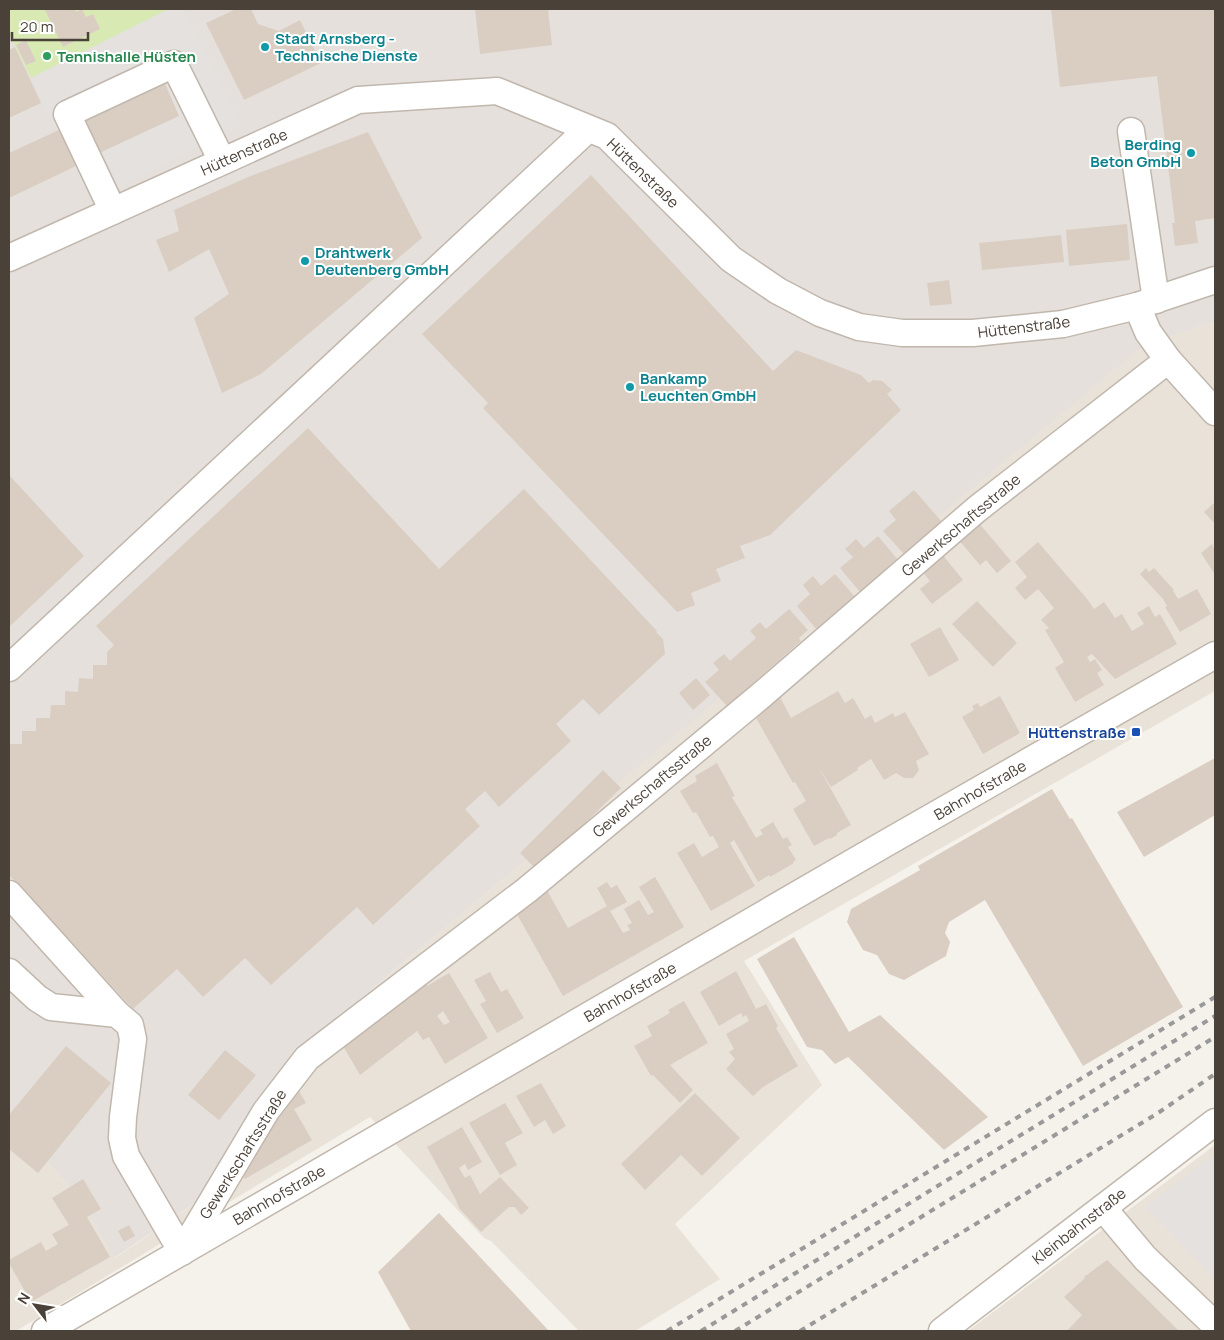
<svg xmlns="http://www.w3.org/2000/svg" width="1224" height="1340" font-family="Manrope,sans-serif">
<style>
.residential{fill:#e9e2d9}
.industrial{fill:#e5e0dc}
.green{fill:#d9e9b4}
.parking{fill:#e4e1df}
.building{fill:#dacec3;fill-rule:evenodd}
.lines{fill:none;stroke-linecap:round;stroke-linejoin:round}
.minor-casing{stroke:#c1b7ad;stroke-width:29}
.minor{stroke:#fff;stroke-width:26}
.rail{stroke:#999;stroke-width:4;stroke-dasharray:6 6;stroke-linecap:butt}
.culture-dot{fill:#0f9aa8;stroke:#fff;stroke-width:2}
.leisure-dot{fill:#2e9e5b;stroke:#fff;stroke-width:2}
.transit-dot{fill:#1a4fb4;stroke:#fff;stroke-width:2}
.labels{text-anchor:middle;dominant-baseline:central;stroke-width:4;stroke-linejoin:round;paint-order:stroke}
.culture-label{font-size:15px;font-weight:bold;fill:#0d838f;stroke:#fff;text-anchor:start}
.leisure-label{font-size:15px;font-weight:bold;fill:#27864d;stroke:#fff;text-anchor:start}
.street-label{font-size:15px;fill:#4a4138;stroke:#fff}
.transit-label{font-size:15px;font-weight:bold;fill:#164399;stroke:#fff;text-anchor:end}
</style>
<rect width="100%" height="100%" fill="#f5f1eb"/>
<g class="residential">
<polygon points="1215,321 1215,691 744,961 822,1085 675,1224 720,1279 635,1331 579,1331 491,1241 484,1238 370,1117 16,1331 9,1331 9,1117 82,1202 115,1258 208,1194 299,1052 382,980 1144,344"/>
<polygon points="1215,1145 1215,1331 968,1331"/>
</g>
<polygon class="industrial" points="9,9 1215,9 1215,321 1144,345 382,980 299,1052 208,1194 114,1258 82,1202 9,1117"/>
<polygon class="green" points="9,9 169,9 31,78 9,34"/>
<g class="parking">
<polygon points="169,9 183,9 242,125 92,200 31,78"/>
<polygon points="1215,1154 1215,1279 1145,1207"/>
</g>
<g class="building">
<polygon points="48,9 75,9 76,12 82,9 86,17 93,14 100,29 63,47 45,10"/>
<polygon points="236,9 251,9 258,24 279,31 300,20 321,63 244,100 206,23"/>
<polygon points="475,9 548,9 552,45 480,54"/>
<polygon points="1051,9 1215,9 1215,218 1195,221 1198,243 1175,246 1172,223 1175,223 1157,76 1060,87"/>
<polygon points="26,40 36,61 26,65 16,45"/>
<polygon points="15,47 41,103 9,118 9,50"/>
<polygon points="163,79 179,116 97,154 80,117"/>
<polygon points="59,130 76,166 9,198 9,153"/>
<polygon points="368,132 422,238 261,374 222,393 194,318 229,294 209,249 169,272 156,240 179,231 174,210 248,177"/>
<polygon points="591,175 773,371 796,350 861,375 869,383 873,380 882,381 892,390 887,394 901,410 770,535 740,546 745,558 716,569 721,581 691,593 695,605 677,612 483,408 488,403 422,334"/>
<polygon points="1127,224 1130,260 1069,266 1066,230"/>
<polygon points="1061,235 1064,262 982,270 979,243"/>
<polygon points="949,280 952,304 930,306 927,283"/>
<polygon points="308,428 439,569 524,489 657,631 656,632 663,639 665,654 599,715 583,699 556,724 571,741 499,807 485,791 465,809 480,826 373,925 357,907 271,985 245,958 203,997 177,969 133,1009 9,875 9,744 22,744 22,731 36,731 36,718 50,718 51,705 65,705 65,691 78,692 79,678 93,679 93,665 107,665 107,652 114,645 96,626"/>
<polygon points="9,475 84,556 9,627"/>
<polygon points="914,490 942,522 927,534 928,536 925,539 924,537 921,540 922,541 919,545 917,543 904,554 883,531 896,520 889,511"/>
<polygon points="1215,502 1215,524 1204,512"/>
<polygon points="978,522 1011,561 997,573 986,560 980,565 958,539"/>
<polygon points="878,536 898,560 884,572 885,574 881,575 878,577 879,579 874,580 860,592 840,568 853,557 845,549 856,539 864,548"/>
<polygon points="1038,542 1088,600 1094,609 1104,602 1115,618 1122,614 1132,631 1144,624 1137,613 1149,606 1155,617 1160,614 1177,644 1115,679 1092,654 1087,657 1090,662 1095,659 1102,670 1097,673 1104,685 1075,702 1055,668 1064,662 1045,630 1049,628 1041,620 1054,608 1038,589 1025,600 1015,588 1027,577 1015,562"/>
<polygon points="1212,544 1215,550 1215,575 1201,553"/>
<polygon points="941,553 963,580 932,604 920,589 930,581 921,570"/>
<polygon points="1146,568 1149,572 1154,568 1174,590 1173,591 1178,599 1197,589 1211,614 1180,632 1165,607 1167,606 1163,599 1140,574"/>
<polygon points="835,574 855,597 840,609 842,611 831,618 817,630 797,606 810,594 803,585 813,576 821,586"/>
<polygon points="977,601 1017,643 993,667 952,624"/>
<polygon points="789,609 808,630 799,638 801,641 727,706 705,682 719,670 713,663 724,654 730,661 756,638 750,631 760,622 766,629"/>
<polygon points="940,627 959,660 929,677 910,644"/>
<polygon points="696,678 710,695 693,710 679,693"/>
<polygon points="838,691 845,703 853,698 865,719 871,715 875,723 893,713 895,717 905,712 929,754 916,761 919,770 913,778 904,778 896,773 884,780 871,759 857,768 858,770 831,787 818,766 851,825 837,833 837,835 830,839 829,838 814,846 793,809 806,801 795,782 793,783 756,718 780,697 791,718"/>
<polygon points="1000,696 1020,733 983,754 962,717 974,710 972,706 978,703 980,707"/>
<polygon points="1215,758 1215,815 1144,857 1117,812"/>
<polygon points="717,763 735,796 732,797 756,838 763,834 760,830 773,822 783,839 787,837 792,845 788,847 796,860 793,862 794,863 770,877 769,875 758,882 734,840 730,843 755,886 711,911 677,853 694,843 702,857 719,847 713,836 710,837 696,812 693,813 680,791 697,781 695,776"/>
<polygon points="603,770 621,788 537,870 520,853"/>
<polygon points="1052,789 1070,819 1072,818 1183,1007 1083,1066 985,900 949,922 945,933 950,942 946,956 904,980 889,974 877,955 863,950 847,922 851,909 920,870 918,866"/>
<polygon points="655,877 684,927 563,996 514,909 544,885 568,928 607,906 597,888 607,882 611,888 617,885 627,902 610,911 623,933 630,930 627,925 632,923 624,909 639,900 648,915 654,912 639,887"/>
<polygon points="794,937 849,1032 880,1015 988,1117 944,1150 848,1057 835,1064 822,1050 807,1047 757,959"/>
<polygon points="736,971 756,1009 766,1004 778,1026 776,1028 798,1066 763,1087 753,1096 726,1069 735,1059 729,1052 734,1049 726,1034 749,1021 746,1015 743,1017 741,1013 719,1026 700,992"/>
<polygon points="490,972 501,992 507,989 524,1018 497,1033 480,1004 486,1001 474,980"/>
<path d="M 449,973 L 488,1038 L 445,1064 L 429,1037 L 423,1040 L 417,1031 L 360,1075 L 343,1046 L 426,984 L 427,986 ZM 443,1011 L 450,1022 L 444,1025 L 437,1016 Z"/>
<polygon points="684,1001 708,1043 670,1065 693,1090 680,1103 653,1075 651,1076 634,1046 652,1036 647,1026 670,1013 668,1010"/>
<polygon points="66,1046 111,1083 38,1173 9,1149 9,1115"/>
<polygon points="225,1050 256,1075 219,1120 188,1095"/>
<polygon points="541,1083 566,1126 553,1134 545,1120 534,1127 516,1096"/>
<polygon points="297,1088 306,1103 294,1109 312,1140 245,1179 238,1167"/>
<polygon points="695,1093 740,1138 702,1176 681,1155 645,1190 621,1164"/>
<polygon points="505,1103 523,1133 505,1143 517,1165 500,1175 469,1123"/>
<polygon points="462,1127 482,1162 468,1170 465,1164 459,1168 465,1178 470,1175 480,1194 500,1177 529,1208 521,1215 515,1207 509,1207 481,1232 459,1208 456,1200 427,1147"/>
<polygon points="83,1179 101,1209 87,1217 110,1257 31,1302 9,1263 9,1260 41,1242 46,1251 58,1244 52,1234 69,1225 52,1198"/>
<polygon points="439,1213 549,1331 411,1331 378,1272"/>
<polygon points="129,1225 135,1236 124,1242 118,1231"/>
<polygon points="1107,1260 1179,1331 1067,1331 1082,1315 1064,1297 1085,1278 1084,1277"/>
</g>
<g class="lines">
<defs>
<g id="minor">
<polyline points="1131,131 1156,300"/>
<polyline points="113,211 67,114 174,64 222,161"/>
<polyline points="9,258 358,100 497,91 607,136 731,259 778,291 820,313 859,327 902,333 973,333 1063,324 1137,306 1215,280"/>
<polyline points="1137,306 1148,332 1168,360 1215,412"/>
<polyline points="9,668 588,129"/>
<polyline points="9,894 117,1014"/>
<polyline points="9,972 37,998 51,1007 117,1014 130,1025 133,1039 123,1117 122,1138 126,1156 182,1252 266,1111 307,1058 527,890 758,698 977,509 1168,360"/>
<polyline points="1103,1208 1145,1258 1215,1325"/>
<polyline points="45,1331 888,842 1215,655"/>
<polyline points="942,1331 1215,1122"/>
</g>
</defs>
<use href="#minor" class="minor-casing"/>
<use href="#minor" class="minor"/>
<g class="rail">
<polyline points="667,1331 1215,997"/>
<polyline points="701,1331 1215,1016"/>
<polyline points="735,1331 1215,1037"/>
<polyline points="800,1331 1158,1113 1215,1074"/>
</g>
</g>
<g class="culture-dot">
<circle cx="265" cy="47" r="5"/>
<circle cx="1191" cy="153" r="5"/>
<circle cx="305" cy="261" r="5"/>
<circle cx="630" cy="387" r="5"/>
</g>
<circle class="leisure-dot" cx="47" cy="56" r="5"/>
<rect class="transit-dot" x="1131" y="727" width="10" height="10" rx="2.5"/>
<g class="labels">
<g class="culture-label">
<text x="275" y="38">Stadt Arnsberg -<tspan x="275" dy="17">Technische Dienste</tspan></text>
<text x="1181" y="144" text-anchor="end">Berding<tspan x="1181" dy="17">Beton GmbH</tspan></text>
<text x="315" y="252">Drahtwerk<tspan x="315" dy="17">Deutenberg GmbH</tspan></text>
<text x="640" y="378">Bankamp<tspan x="640" dy="17">Leuchten GmbH</tspan></text>
</g>
<g class="leisure-label">
<text x="57" y="56">Tennishalle Hüsten</text>
</g>
<g class="street-label">
<text transform="translate(244 152) rotate(-24)">Hüttenstraße</text>
<text transform="translate(643 173) rotate(44)">Hüttenstraße</text>
<text transform="translate(1024 327) rotate(-7)">Hüttenstraße</text>
<text transform="translate(961 525) rotate(-40)">Gewerkschaftsstraße</text>
<text transform="translate(652 786) rotate(-40)">Gewerkschaftsstraße</text>
<text transform="translate(980 790) rotate(-30)">Bahnhofstraße</text>
<text transform="translate(630 992) rotate(-30)">Bahnhofstraße</text>
<text transform="translate(243 1154) rotate(-58)">Gewerkschaftsstraße</text>
<text transform="translate(279 1195) rotate(-30)">Bahnhofstraße</text>
<text transform="translate(1079 1226) rotate(-38)">Kleinbahnstraße</text>
</g>
<g class="transit-label">
<text x="1126" y="732">Hüttenstraße</text>
</g>
</g>
<rect width="1224" height="1340" fill="none" stroke="#4a4138" stroke-width="20"/>
<g transform="translate(35 1305) rotate(301)" stroke="#ffffff" stroke-width="4" paint-order="stroke">
<path d="M0-4L9 19L0 12L-9 19Z" fill="#4a4138"/>
<text y="-8" font-size="14" font-weight="bold" text-anchor="middle" fill="#4a4138">N</text>
</g>
<path d="M12 32v8h76v-8" fill="none" stroke="#4a4138" stroke-width="2.5"/>
<text x="20" y="32" font-size="15" fill="#4a4138" stroke="#ffffff" stroke-width="4" paint-order="stroke">20 m</text>
</svg>
